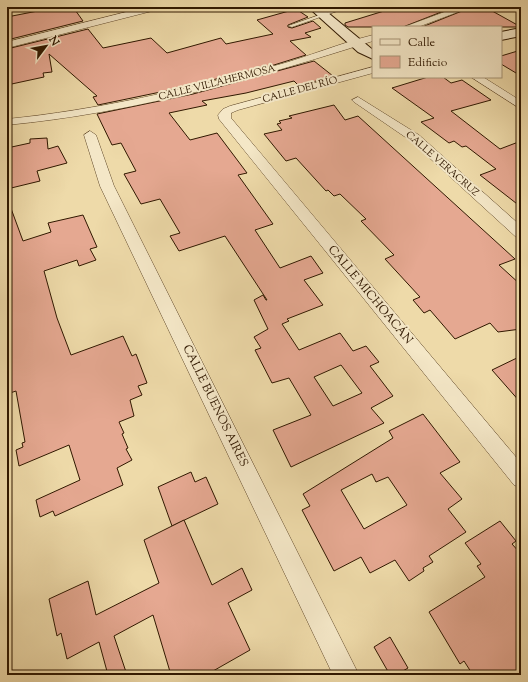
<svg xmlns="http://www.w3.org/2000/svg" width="528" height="682" font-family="'Sorts Mill Goudy',serif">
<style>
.building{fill:#e5a891;stroke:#301800;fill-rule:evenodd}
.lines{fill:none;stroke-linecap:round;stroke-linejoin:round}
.lane-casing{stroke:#60482a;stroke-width:1}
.street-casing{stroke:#60482a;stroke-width:1}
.secondary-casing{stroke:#301800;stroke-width:2}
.lane{fill:#f4e7c7;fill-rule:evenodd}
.street{fill:#f4e7c7;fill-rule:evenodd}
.secondary{fill:#f4e7c7;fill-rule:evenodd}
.labels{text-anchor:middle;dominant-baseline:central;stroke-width:4;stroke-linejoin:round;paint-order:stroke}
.far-street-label{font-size:10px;fill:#301800;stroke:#f4e7c7}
.street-label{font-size:12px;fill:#301800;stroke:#f4e7c7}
</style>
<rect width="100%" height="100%" fill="#eedaa9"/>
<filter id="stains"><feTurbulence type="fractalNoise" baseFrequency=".005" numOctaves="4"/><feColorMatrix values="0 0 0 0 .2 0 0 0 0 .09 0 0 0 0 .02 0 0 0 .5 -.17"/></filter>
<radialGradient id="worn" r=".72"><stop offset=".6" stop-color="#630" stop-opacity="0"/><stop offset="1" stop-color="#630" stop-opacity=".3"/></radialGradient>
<g class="building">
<polygon points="47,7 73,7 83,21 7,40 7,17 48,9"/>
<polygon points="397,7 454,7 403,27 348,27 345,25 345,23"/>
<polygon points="472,7 485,7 521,27 422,27"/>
<polygon points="296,9 308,17 288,25 288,27 292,28 313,21 321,28 305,33 311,37 290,41 306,55 274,65 175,89 98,105 93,97 97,96 49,54 52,72 43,73 44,77 7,85 7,49 88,29 103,48 151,38 167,53 221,38 226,44 273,34 257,20"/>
<polygon points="521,50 521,76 501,64 501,56"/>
<path d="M 314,61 L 333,76 L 299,86 L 294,81 L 246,93 L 202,101 L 207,105 L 169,113 L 190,140 L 217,133 L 247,173 L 238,175 L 273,224 L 255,230 L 280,268 L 311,256 L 323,273 L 304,280 L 323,305 L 287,319 L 289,321 L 282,324 L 299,350 L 340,333 L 353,351 L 366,346 L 379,362 L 370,366 L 393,396 L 371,408 L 384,423 L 291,467 L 273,430 L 311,415 L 289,378 L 272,383 L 255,350 L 261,348 L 254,337 L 268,329 L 254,300 L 263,295 L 266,300 L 267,300 L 225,236 L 179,251 L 170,236 L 180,233 L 160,199 L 141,204 L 124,174 L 136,171 L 121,143 L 112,145 L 97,114 L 193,94 ZM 341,365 L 362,393 L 333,406 L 314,377 Z"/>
<polygon points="428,77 443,77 451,83 462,80 491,100 451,111 500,149 521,141 521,207 480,175 496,169 466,146 462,147 454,141 449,143 421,122 434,118 392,88"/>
<polygon points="334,105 345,120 358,116 515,259 499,265 521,285 521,329 498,332 490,323 455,339 430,310 424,313 413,300 420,297 385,259 394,255 361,221 366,219 340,194 334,196 328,190 326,191 296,158 286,161 264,134 282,130 277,124 281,123 279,121 292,118 289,116"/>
<polygon points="47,138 48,149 58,146 67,163 37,171 40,181 7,189 7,148 30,143 30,139"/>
<polygon points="9,203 23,241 51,232 48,223 83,215 97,247 90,249 96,260 79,266 77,260 44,271 57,318 71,355 123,336 132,356 136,354 147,383 138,386 142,395 130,400 134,416 119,422 124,433 122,434 128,448 126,449 132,460 117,468 123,485 55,516 53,511 40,517 36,500 80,480 69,445 19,466 16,450 23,447 22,443 25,442 16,391 7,394 7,349 10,348 7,336 7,204"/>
<polygon points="521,356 521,403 492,370"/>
<path d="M 423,414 L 460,462 L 440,473 L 462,499 L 448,509 L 466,532 L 429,556 L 433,562 L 423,568 L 424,571 L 409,581 L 395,560 L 370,573 L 361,557 L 334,571 L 302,510 L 310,506 L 303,494 L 393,438 L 389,431 ZM 372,474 L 376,482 L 388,477 L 407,505 L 364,529 L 341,490 Z"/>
<polygon points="191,472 195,482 206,477 218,504 172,526 158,487"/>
<polygon points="184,520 212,585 242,568 252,590 228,603 250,650 206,675 171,675 153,615 114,636 127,675 108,675 99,642 67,659 61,633 57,636 49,599 88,581 96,615 159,583 144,540"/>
<polygon points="500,521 516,541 512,544 521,554 521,675 473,675 464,661 460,664 429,612 485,577 477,566 481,564 465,543"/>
<polygon points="390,637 408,668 396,675 390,675 374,647"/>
</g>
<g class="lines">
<defs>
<polygon id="lane" points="342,7 349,7 292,27 288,26"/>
<g id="street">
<polygon points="146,7 161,7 160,9 7,48 7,42"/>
<polygon points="458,7 471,7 418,27 404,27"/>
<path d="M 373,35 L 373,41 C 254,79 132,113 7,125 L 7,119 C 97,110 187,89 274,66 C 308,57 340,43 373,35 Z"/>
<polygon points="373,67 373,73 238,110 231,113 231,118 521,463 521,488 514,485 219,119 218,115 223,109 230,106"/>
<polygon points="471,77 483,77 521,101 521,109"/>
<polygon points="358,97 419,135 521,226 521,239 516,237 411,141 354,102 352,100"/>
<polygon points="90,131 96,135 114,186 359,675 333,675 100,186 84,135"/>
</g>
<g id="secondary">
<polygon points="308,7 321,7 373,50 373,59 358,52"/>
<polygon points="521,28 521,36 501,40 501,32"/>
</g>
</defs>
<use href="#lane" class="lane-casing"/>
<use href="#street" class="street-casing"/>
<use href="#secondary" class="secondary-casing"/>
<use href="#lane" class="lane"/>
<use href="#street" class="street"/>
<use href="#secondary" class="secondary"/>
</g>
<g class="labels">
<g class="far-street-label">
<text transform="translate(217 83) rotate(-14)">CALLE VILLAHERMOSA</text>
<text transform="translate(300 90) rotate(-15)">CALLE DEL RÍO</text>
<text transform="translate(442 164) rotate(41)">CALLE VERACRUZ</text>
</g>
<g class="street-label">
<text transform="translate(370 295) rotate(50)">CALLE MICHOACÁN</text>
<text transform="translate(215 406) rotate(64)">CALLE BUENOS AIRES</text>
</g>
</g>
<rect width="528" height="682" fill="none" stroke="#eedaa9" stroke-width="24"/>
<rect x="8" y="8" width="512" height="666" fill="none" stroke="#301800" stroke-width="2"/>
<rect x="12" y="12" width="504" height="658" fill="none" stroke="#301800"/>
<rect x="372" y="26" width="130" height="52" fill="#f4e7c7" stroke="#a69477"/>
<rect x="380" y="39" width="20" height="6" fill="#f4e7c7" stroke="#a69477"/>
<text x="408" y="46" font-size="12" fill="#301800">Calle</text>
<rect x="380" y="56" width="20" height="12" fill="#e5a891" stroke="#a69477"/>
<text x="408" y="66" font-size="12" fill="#301800">Edificio</text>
<g transform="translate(46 46) rotate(58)" stroke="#f4e7c7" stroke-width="3" paint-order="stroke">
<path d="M0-3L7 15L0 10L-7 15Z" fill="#301800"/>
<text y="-6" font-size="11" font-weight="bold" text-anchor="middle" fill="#301800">N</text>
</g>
<rect width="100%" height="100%" filter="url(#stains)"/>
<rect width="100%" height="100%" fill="url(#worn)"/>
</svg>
